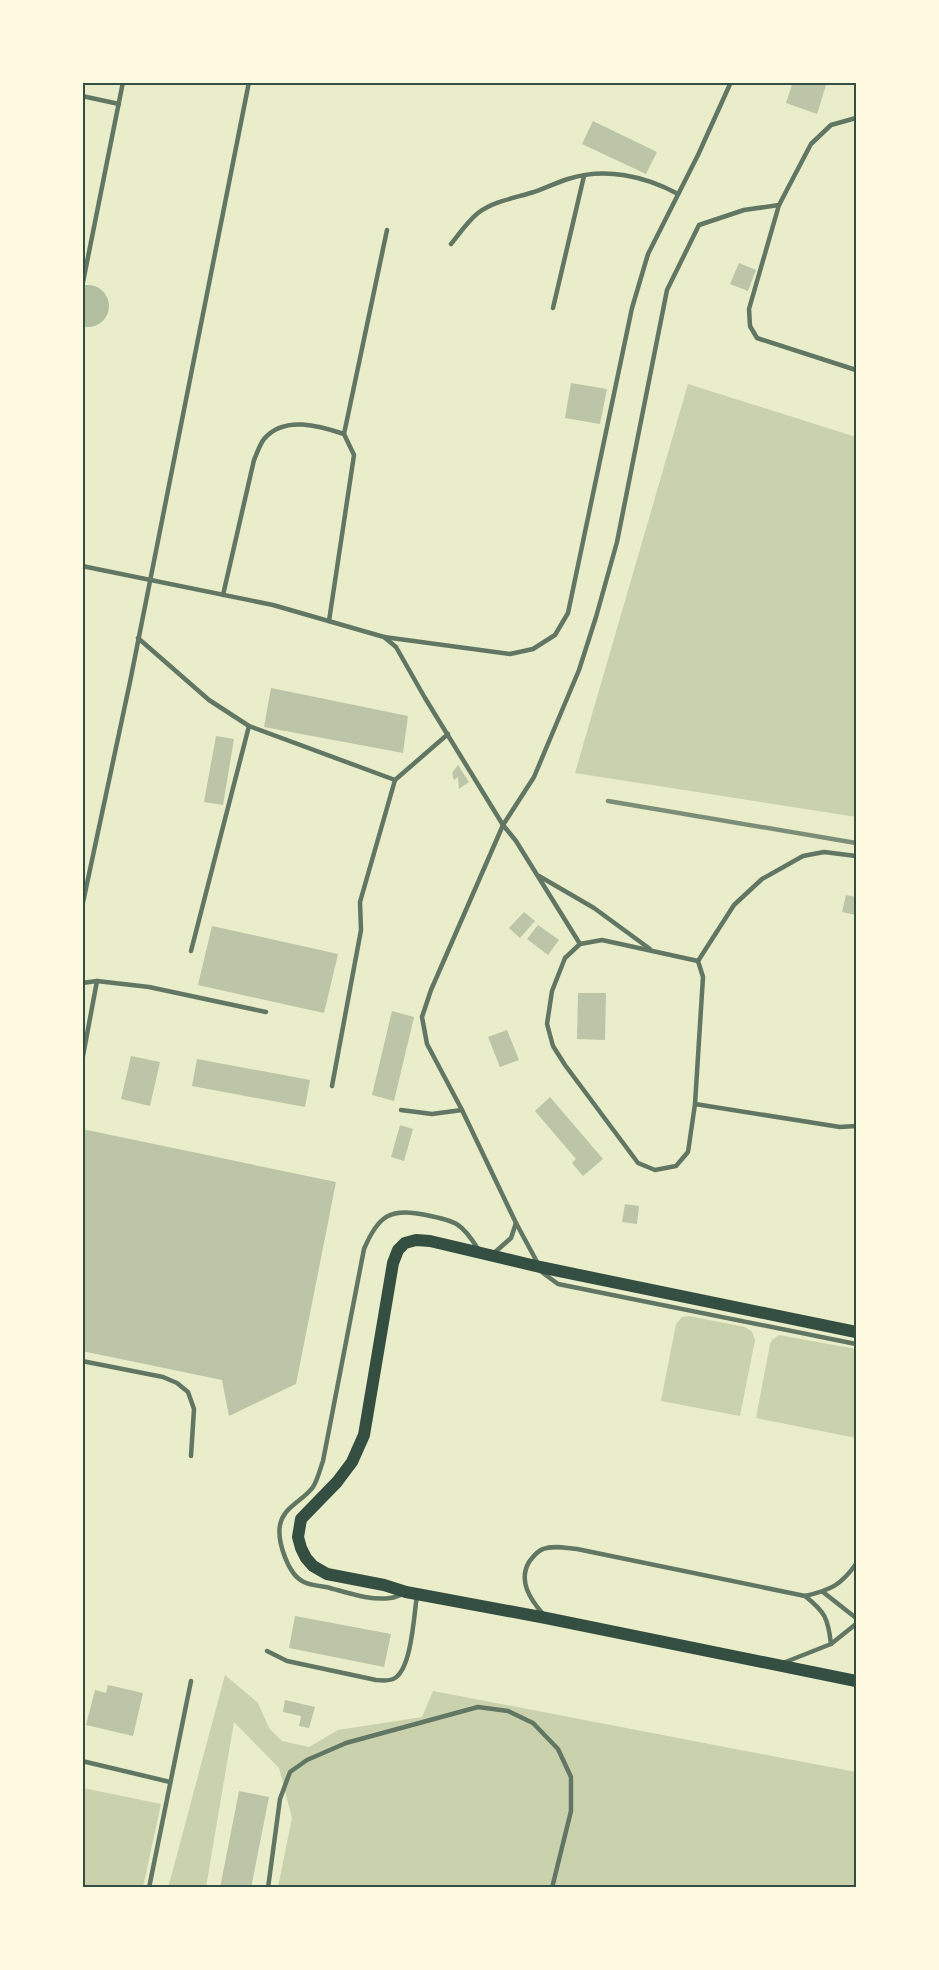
<svg xmlns="http://www.w3.org/2000/svg" width="939" height="1970" font-family="'Source Sans 3',sans-serif">
<style>
.green{fill:#cad2ad}
.lines{fill:none;stroke-linecap:round;stroke-linejoin:round}
.taxiway{stroke:#b2bea0;stroke-width:42}
.building{fill:#bcc5a7}
.service{stroke:#617663;stroke-width:4.5}
.secondary{stroke:#344e41;stroke-width:12}
.rail{stroke:#7c8e77;stroke-width:4.5}
.neatline{fill:none;stroke:#344e41;stroke-width:2}
</style>
<rect width="100%" height="100%" fill="#e9edc9"/>
<g class="green">
<polygon points="688,384 856,437 856,817 575,773"/>
<polygon points="689,1316 745,1327 752,1332 755,1340 740,1416 661,1401 676,1324 682,1317"/>
<polygon points="779,1335 856,1349 856,1438 756,1418 770,1344 772,1340"/>
<polygon points="225,1675 258,1703 269,1728 282,1741 309,1747 338,1730 422,1717 433,1691 856,1772 856,1887 278,1887 292,1818 279,1768 234,1722 206,1887 168,1888"/>
<polygon points="83,1788 161,1804 143,1887 83,1887"/>
</g>
<g class="lines">
<polyline class="taxiway" points="82,306 88,306"/>
</g>
<g class="building">
<polygon points="473,82 504,82 505,84 473,85"/>
<polygon points="793,82 827,82 817,114 786,103"/>
<polygon points="593,121 657,152 646,174 582,144"/>
<polygon points="739,263 756,270 748,291 730,284"/>
<polygon points="571,383 607,389 600,424 565,418"/>
<polygon points="271,688 408,716 403,753 264,727"/>
<polygon points="216,736 234,739 223,805 204,802"/>
<polygon points="458,765 469,782 459,789 458,777 454,780 452,773"/>
<polygon points="846,895 856,897 856,915 842,912"/>
<polygon points="524,912 535,921 520,938 509,928"/>
<polygon points="538,925 559,940 548,955 527,939"/>
<polygon points="212,926 338,954 324,1013 198,985"/>
<polygon points="578,993 606,993 605,1040 577,1039"/>
<polygon points="392,1011 414,1017 394,1101 372,1095"/>
<polygon points="507,1030 519,1060 500,1067 488,1037"/>
<polygon points="131,1056 160,1062 150,1106 121,1099"/>
<polygon points="197,1059 310,1080 305,1107 192,1086"/>
<polygon points="550,1097 603,1159 583,1176 572,1163 576,1159 535,1111"/>
<polygon points="400,1125 413,1129 404,1161 391,1157"/>
<polygon points="82,1129 336,1182 296,1384 229,1416 222,1380 82,1351"/>
<polygon points="625,1204 639,1206 637,1224 622,1222"/>
<polygon points="295,1616 391,1634 384,1667 289,1648"/>
<polygon points="108,1685 143,1693 133,1736 86,1725 95,1690 106,1693"/>
<polygon points="285,1700 315,1707 309,1728 299,1726 301,1716 283,1712"/>
<polygon points="239,1791 269,1797 251,1888 220,1888"/>
</g>
<g class="lines">
<g class="service">
<polyline points="82,96 119,104"/>
<polyline points="856,118 831,125 811,144 779,205 744,210 699,225 667,290 617,542 596,617 579,670 534,777 503,825 431,990 422,1017 427,1044 462,1110 516,1223 543,1273 558,1284 856,1344"/>
<polyline points="779,205 749,309 750,326 757,338 856,370"/>
<path d="M 451,244 C 459,234 468,221 478,213 C 494,201 515,198 534,192 C 545,188 556,183 568,179 C 605,167 645,176 678,194"/>
<polyline points="82,287 123,82"/>
<polyline points="553,308 584,176"/>
<polyline points="82,566 273,605 384,637 396,647 425,698 503,825 516,841 580,944"/>
<path d="M 223,595 L 254,460 C 257,453 260,444 264,439 C 284,415 320,426 344,434"/>
<polyline points="329,621 354,455 344,434 387,230"/>
<polyline points="384,637 510,654 533,649 555,635 568,613 632,308 648,254 698,155 731,82"/>
<polyline points="138,638 209,700 249,726 395,780"/>
<polyline points="539,876 594,908 650,949"/>
<polyline points="82,907 130,682 249,82"/>
<polygon points="602,940 698,961 703,977 695,1104 688,1152 676,1166 655,1170 638,1163 565,1065 553,1046 547,1024 552,991 565,958 580,944"/>
<polyline points="191,951 249,726"/>
<polyline points="698,961 734,905 762,879 803,856 824,852 856,856"/>
<polyline points="82,983 97,981"/>
<polyline points="82,1061 97,981 149,987 266,1012"/>
<polyline points="332,1086 361,930 360,902 395,780 448,734"/>
<polyline points="695,1104 840,1127 856,1126"/>
<polyline points="401,1110 432,1114 462,1110"/>
<polyline points="494,1253 511,1238 516,1223"/>
<polyline points="82,1361 163,1377 177,1383 188,1392 194,1409 191,1456"/>
<polyline points="823,1592 856,1618"/>
<path d="M 403,1594 C 399,1595 395,1598 390,1598 C 370,1601 346,1592 326,1587 C 319,1586 310,1585 304,1582 C 288,1575 277,1541 280,1525 C 284,1506 303,1501 313,1487 C 318,1479 320,1469 323,1461 L 364,1249 C 378,1216 390,1207 426,1215 C 456,1221 462,1223 478,1249"/>
<path d="M 805,1596 C 825,1612 828,1618 831,1644"/>
<path d="M 543,1614 C 530,1599 518,1581 529,1562 C 533,1557 537,1551 543,1549 C 553,1545 566,1548 577,1549 L 805,1596 C 831,1590 841,1585 856,1564"/>
<path d="M 267,1651 L 287,1661 L 376,1680 C 382,1680 389,1682 395,1678 C 412,1667 414,1614 417,1595"/>
<polyline points="783,1663 831,1644 856,1624"/>
<polyline points="82,1761 170,1782"/>
<polyline points="149,1888 191,1681"/>
<polyline points="268,1888 280,1799 290,1772 307,1760 346,1743 478,1707 508,1711 533,1723 558,1749 571,1777 571,1811 552,1888"/>
</g>
<polyline class="secondary" points="856,1332 540,1267 430,1241 416,1240 405,1243 398,1250 393,1263 364,1435 352,1462 337,1482 301,1519 298,1537 301,1548 306,1558 313,1566 327,1574 384,1585 406,1592 546,1618 856,1681"/>
<polyline class="rail" points="608,801 856,843"/>
</g>
<rect width="939" height="1970" fill="none" stroke="#fefae0" stroke-width="168"/>
<rect x="84" y="84" width="771" height="1802" class="neatline"/>
</svg>
